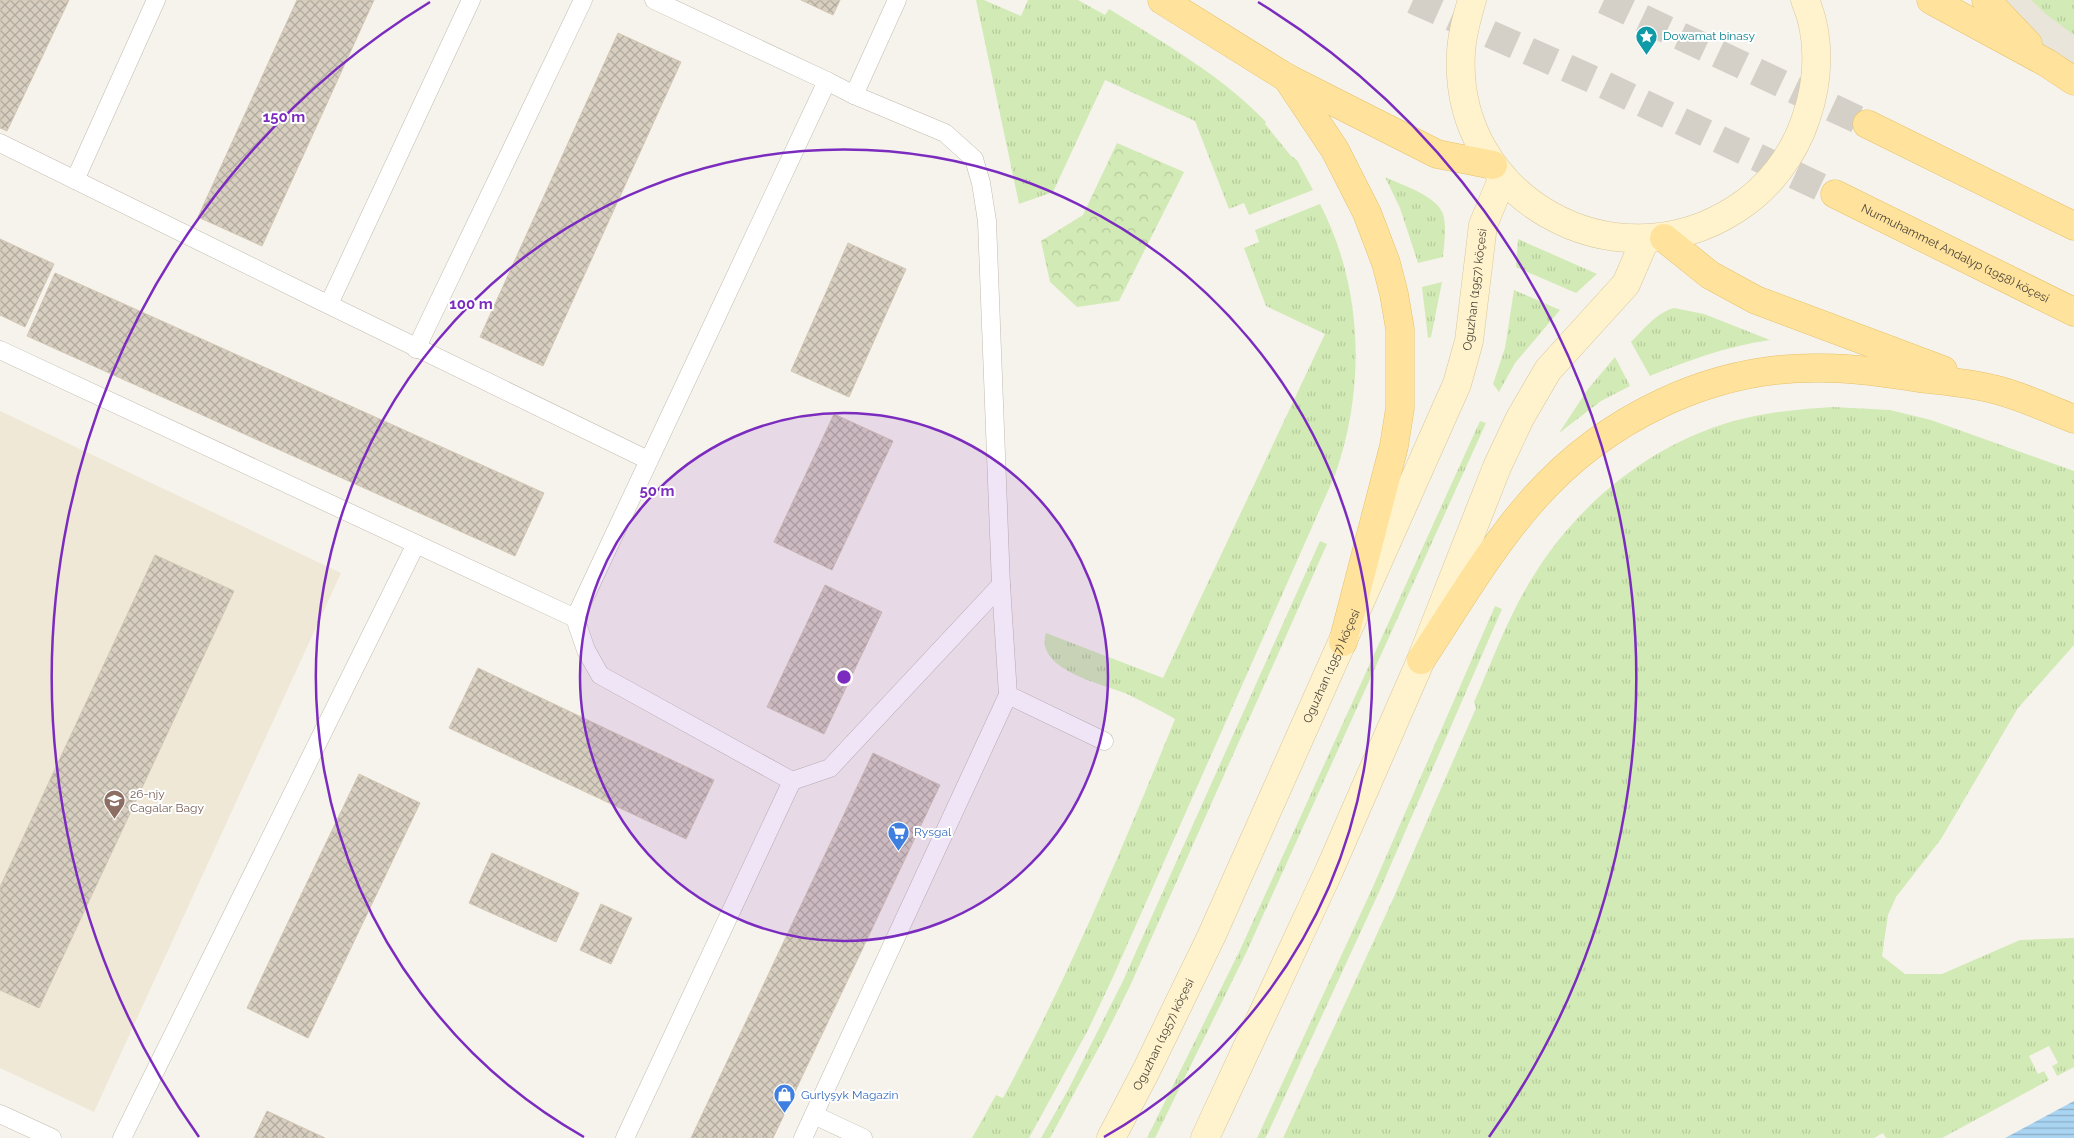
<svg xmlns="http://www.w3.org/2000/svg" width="2074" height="1138" font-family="Raleway,sans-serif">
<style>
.residential{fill:#eae5da}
.education{fill:#efe8d6}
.grass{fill:url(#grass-tufts)}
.forest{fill:url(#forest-crowns)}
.water{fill:url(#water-rules)}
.building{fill:url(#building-cross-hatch);stroke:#d3c7b4}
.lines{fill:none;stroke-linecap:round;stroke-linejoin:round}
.primary-tunnel{stroke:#d4d0c8;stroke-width:28;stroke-dasharray:28 14;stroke-linecap:butt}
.lane-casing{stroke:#c2bbae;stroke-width:19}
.secondary-casing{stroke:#d6c79b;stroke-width:29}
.primary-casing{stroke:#e6c16a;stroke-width:29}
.lane{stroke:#fff;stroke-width:18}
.secondary{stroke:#fff3cd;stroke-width:28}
.primary{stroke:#ffe39c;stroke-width:28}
.ring{fill:none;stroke:#7b2cbf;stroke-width:2.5}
.labels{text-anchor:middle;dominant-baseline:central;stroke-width:4;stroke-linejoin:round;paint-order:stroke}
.culture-label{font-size:12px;fill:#0d838f;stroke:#fff;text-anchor:start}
.street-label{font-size:12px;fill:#4b4439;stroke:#fff}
.education-label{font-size:12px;fill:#785e54;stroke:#fff;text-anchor:start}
.shop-label{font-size:12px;fill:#366cbe;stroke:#fff;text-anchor:start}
.centre{fill:#7b2cbf;stroke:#fff;stroke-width:2.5}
.ring-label{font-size:15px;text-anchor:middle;font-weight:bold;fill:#7b2cbf;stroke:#fff;stroke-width:4;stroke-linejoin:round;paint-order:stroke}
</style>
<defs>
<pattern id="grass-tufts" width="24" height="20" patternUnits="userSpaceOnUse" patternTransform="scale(1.25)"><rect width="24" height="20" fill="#d2eab5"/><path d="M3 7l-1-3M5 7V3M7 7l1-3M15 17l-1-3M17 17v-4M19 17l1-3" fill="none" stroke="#b6ca9c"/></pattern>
<pattern id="forest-crowns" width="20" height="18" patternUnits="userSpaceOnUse" patternTransform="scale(1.25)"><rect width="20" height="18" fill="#d2eab5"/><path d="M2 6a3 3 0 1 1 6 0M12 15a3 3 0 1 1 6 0" fill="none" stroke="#b6ca9c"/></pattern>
<pattern id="water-rules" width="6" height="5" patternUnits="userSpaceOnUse" patternTransform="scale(1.25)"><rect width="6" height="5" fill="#a9d4f2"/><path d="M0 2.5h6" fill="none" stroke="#8caec5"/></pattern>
<pattern id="building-cross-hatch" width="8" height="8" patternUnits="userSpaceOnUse" patternTransform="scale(1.25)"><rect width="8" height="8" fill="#d8cfc1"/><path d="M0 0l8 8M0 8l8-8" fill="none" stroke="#b1aa9e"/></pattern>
</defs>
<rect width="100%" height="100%" fill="#f6f3ec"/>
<polygon class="residential" points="2003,0 2074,0 2074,71 2046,52"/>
<polygon class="education" points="0,411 341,573 94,1112 0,1068"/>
<g class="grass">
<path d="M 976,0 L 984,0 L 1021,16 L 1028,0 L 1078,0 L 1105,15 L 1109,9 C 1164,43 1221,75 1266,122 L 1265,124 L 1291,156 L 1297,160 L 1313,190 L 1249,215 L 1244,203 L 1229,209 L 1195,121 L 1105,80 L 1053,192 L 1019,204 Z"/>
<polygon points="2031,0 2074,0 2074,35 2047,15"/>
<path d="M 1385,177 C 1402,185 1437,196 1443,214 C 1447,227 1444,244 1443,257 L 1418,263 L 1400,208 Z"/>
<path d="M 1320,204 C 1363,287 1366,387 1335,475 L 1113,977 L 1088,1030 L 1029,1138 L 972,1138 L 996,1095 L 1003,1098 C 1069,976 1123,847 1175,719 C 1160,710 1143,702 1127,694 C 1103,684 1034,670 1046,633 L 1163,678 L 1325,334 L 1266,306 L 1244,248 L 1259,242 L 1255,230 Z"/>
<polygon points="1518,239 1597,274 1576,293 1516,267"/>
<polygon points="1442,282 1431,337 1428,338 1422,287"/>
<polygon points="1514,290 1560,310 1515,363 1499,392 1493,384 1505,348"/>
<path d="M 1674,308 L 1704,314 L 1770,340 C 1728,346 1689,360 1650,376 L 1631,342 C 1644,329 1656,313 1674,308 Z"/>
<polygon points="1615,357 1630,386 1601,401 1559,433 1588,389"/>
<path d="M 1833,407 L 1890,410 L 1931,420 L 2074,471 L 2074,645 L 2018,708 L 1941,839 L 1896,897 L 1888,915 L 1882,956 L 1905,974 L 1942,974 L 2020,940 L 2074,938 L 2074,1067 L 2057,1076 L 2052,1066 L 2058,1063 L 2049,1046 L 2029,1056 L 2038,1074 L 2044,1071 L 2049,1080 L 1942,1138 L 1886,1138 L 1883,1133 L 1874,1138 L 1283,1138 L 1393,899 L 1476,708 L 1474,702 C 1493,659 1509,614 1534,575 C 1581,499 1659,438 1746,418 C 1775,411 1804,409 1833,407 Z"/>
<polygon points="1480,421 1486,423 1246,953 1155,1138 1147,1138 1240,950"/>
<polygon points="1320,541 1327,544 1130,986 1104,1038 1050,1138 1041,1138 1068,1090 1122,983"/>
<polygon points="1495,606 1502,609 1379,892 1267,1135 1265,1138 1257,1138 1372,889"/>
</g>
<polygon class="forest" points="1117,143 1184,172 1119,301 1077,307 1050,282 1041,241 1083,215"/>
<polygon class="water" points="2074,1101 2074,1138 2005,1138"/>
<g class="building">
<polygon points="0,0 69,0 7,131 0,128"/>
<polygon points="297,0 374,0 262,246 198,217"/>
<polygon points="801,0 840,0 833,15"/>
<polygon points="618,33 681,62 543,366 480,337"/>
<polygon points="0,239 54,264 25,327 0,315"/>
<polygon points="848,243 906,269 849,397 791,371"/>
<polygon points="55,273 544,493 515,556 27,336"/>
<polygon points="834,414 893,441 832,570 774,542"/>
<polygon points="155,555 234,591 39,1008 0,990 0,887"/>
<polygon points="825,585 882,612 824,734 767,707"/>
<polygon points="478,668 714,780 686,839 449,728"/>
<polygon points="873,753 940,785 773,1138 691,1138"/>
<polygon points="359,774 420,803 308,1038 247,1008"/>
<polygon points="492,853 579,893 556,942 469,903"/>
<polygon points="601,904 632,918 611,964 580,950"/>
<polygon points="267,1111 325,1138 254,1138"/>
</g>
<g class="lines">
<g class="primary-tunnel">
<polyline points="1413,0 1594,80 1835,194"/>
<polyline points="1604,0 1867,124"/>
</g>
<defs>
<g id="lane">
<polyline points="654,0 827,81"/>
<polyline points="854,95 897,0"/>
<path d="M 0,143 C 216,249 431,356 648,460"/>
<polyline points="75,180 156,0"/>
<polyline points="329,304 471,0"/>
<polyline points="416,349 583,0"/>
<polyline points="0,350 575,618 827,81 854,95 945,133 974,159 981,183 987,221 1001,585 1008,695 1104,741"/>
<polyline points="575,618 586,650 600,675 792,781 830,768 1001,585"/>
<polyline points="0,1114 52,1138"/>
<polyline points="814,1115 863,1138"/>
<polyline points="122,1138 416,544"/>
<polyline points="625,1138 792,781"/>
<polyline points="803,1138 1008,695"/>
</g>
<g id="secondary">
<path d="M 1472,0 C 1467,17 1462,34 1461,52 C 1452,198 1614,288 1736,209 C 1769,188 1794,155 1806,118 C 1819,81 1821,37 1805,0"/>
<path id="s1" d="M 1111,1138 L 1146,1071 L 1211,937 L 1457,384 L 1469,341 L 1483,225 L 1503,177"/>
<polyline points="1205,1138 1329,871 1421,660 1497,467 1520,418 1548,370 1626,284 1645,240"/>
</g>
<g id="primary">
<polyline points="1162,0 1287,78 1437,154 1493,165"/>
<polyline points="1931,0 2047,63 2074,81"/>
<polyline points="1986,0 2028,44"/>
<polyline points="1287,78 1335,150 1367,213 1386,263 1394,294 1400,329 1400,408 1394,446 1343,642"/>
<polyline points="1867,124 2074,226"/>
<path id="s2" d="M 1835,194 L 2074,312"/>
<polyline points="1664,238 1710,275 1756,300 1943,370"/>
<path d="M 1421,660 C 1456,607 1489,550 1531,502 C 1603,419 1711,366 1821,368 C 1854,368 1887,373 1919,378 C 1943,381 1969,383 1993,389 C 2020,395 2048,409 2074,419"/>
</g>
</defs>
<use href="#lane" class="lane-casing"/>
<use href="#secondary" class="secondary-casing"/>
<use href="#primary" class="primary-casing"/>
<use href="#lane" class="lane"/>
<use href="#secondary" class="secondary"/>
<use href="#primary" class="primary"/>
</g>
<circle cx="844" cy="677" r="264" fill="#7b2cbf" fill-opacity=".12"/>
<g class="ring">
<circle cx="844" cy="677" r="264"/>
<path d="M584 1137A528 528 0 1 1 1104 1137"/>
<path d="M199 1137A792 792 0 0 1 430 2M1258 2A792 792 0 0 1 1489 1137"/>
</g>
<defs>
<symbol id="sight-pin" viewBox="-11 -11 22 30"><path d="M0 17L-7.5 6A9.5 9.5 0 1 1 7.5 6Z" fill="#0f9aa8" stroke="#fff"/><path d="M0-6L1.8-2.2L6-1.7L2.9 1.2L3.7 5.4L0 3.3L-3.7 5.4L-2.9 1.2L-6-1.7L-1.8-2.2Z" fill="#fff"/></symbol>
<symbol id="school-pin" viewBox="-11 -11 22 30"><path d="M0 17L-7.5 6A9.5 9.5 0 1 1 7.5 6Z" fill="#8d6e63" stroke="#fff"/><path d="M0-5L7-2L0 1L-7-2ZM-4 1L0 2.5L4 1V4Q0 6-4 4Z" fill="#fff"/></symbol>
<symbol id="supermarket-pin" viewBox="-11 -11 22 30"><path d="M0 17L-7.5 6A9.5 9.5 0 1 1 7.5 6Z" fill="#3f7fe0" stroke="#fff"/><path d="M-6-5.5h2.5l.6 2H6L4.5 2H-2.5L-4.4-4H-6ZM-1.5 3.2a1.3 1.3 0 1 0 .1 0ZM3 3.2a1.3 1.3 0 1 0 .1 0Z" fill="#fff"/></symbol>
<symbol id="shop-pin" viewBox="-11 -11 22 30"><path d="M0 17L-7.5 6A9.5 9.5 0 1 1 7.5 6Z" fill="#3f7fe0" stroke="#fff"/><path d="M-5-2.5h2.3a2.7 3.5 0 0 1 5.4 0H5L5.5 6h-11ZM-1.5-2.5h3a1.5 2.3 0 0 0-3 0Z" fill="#fff"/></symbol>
</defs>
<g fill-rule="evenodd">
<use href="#sight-pin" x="1634" y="24" width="25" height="34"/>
<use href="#school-pin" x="102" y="788" width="25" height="34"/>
<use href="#supermarket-pin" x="886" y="820" width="25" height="34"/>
<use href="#shop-pin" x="772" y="1082" width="25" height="34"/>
</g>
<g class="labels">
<g class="culture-label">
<text x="1663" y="36">Dowamat binasy</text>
</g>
<g class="street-label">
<text stroke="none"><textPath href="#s2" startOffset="134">Nurmuhammet Andalyp (1958) köçesi</textPath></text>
<text stroke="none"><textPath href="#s1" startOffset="926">Oguzhan (1957) köçesi</textPath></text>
<text stroke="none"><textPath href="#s1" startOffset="521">Oguzhan (1957) köçesi</textPath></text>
<text stroke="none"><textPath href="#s1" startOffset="116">Oguzhan (1957) köçesi</textPath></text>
</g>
<g class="education-label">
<text x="130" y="794">26-njy<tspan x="130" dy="14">Cagalar Bagy</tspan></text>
</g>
<g class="shop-label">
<text x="914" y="832">Rysgal</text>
<text x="801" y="1095">Gurlyşyk Magazin</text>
</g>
</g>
<circle cx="844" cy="677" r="8" class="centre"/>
<g class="ring-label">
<text x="284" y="122">150 m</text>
<text x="471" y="309">100 m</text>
<text x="657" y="496">50 m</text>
</g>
</svg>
